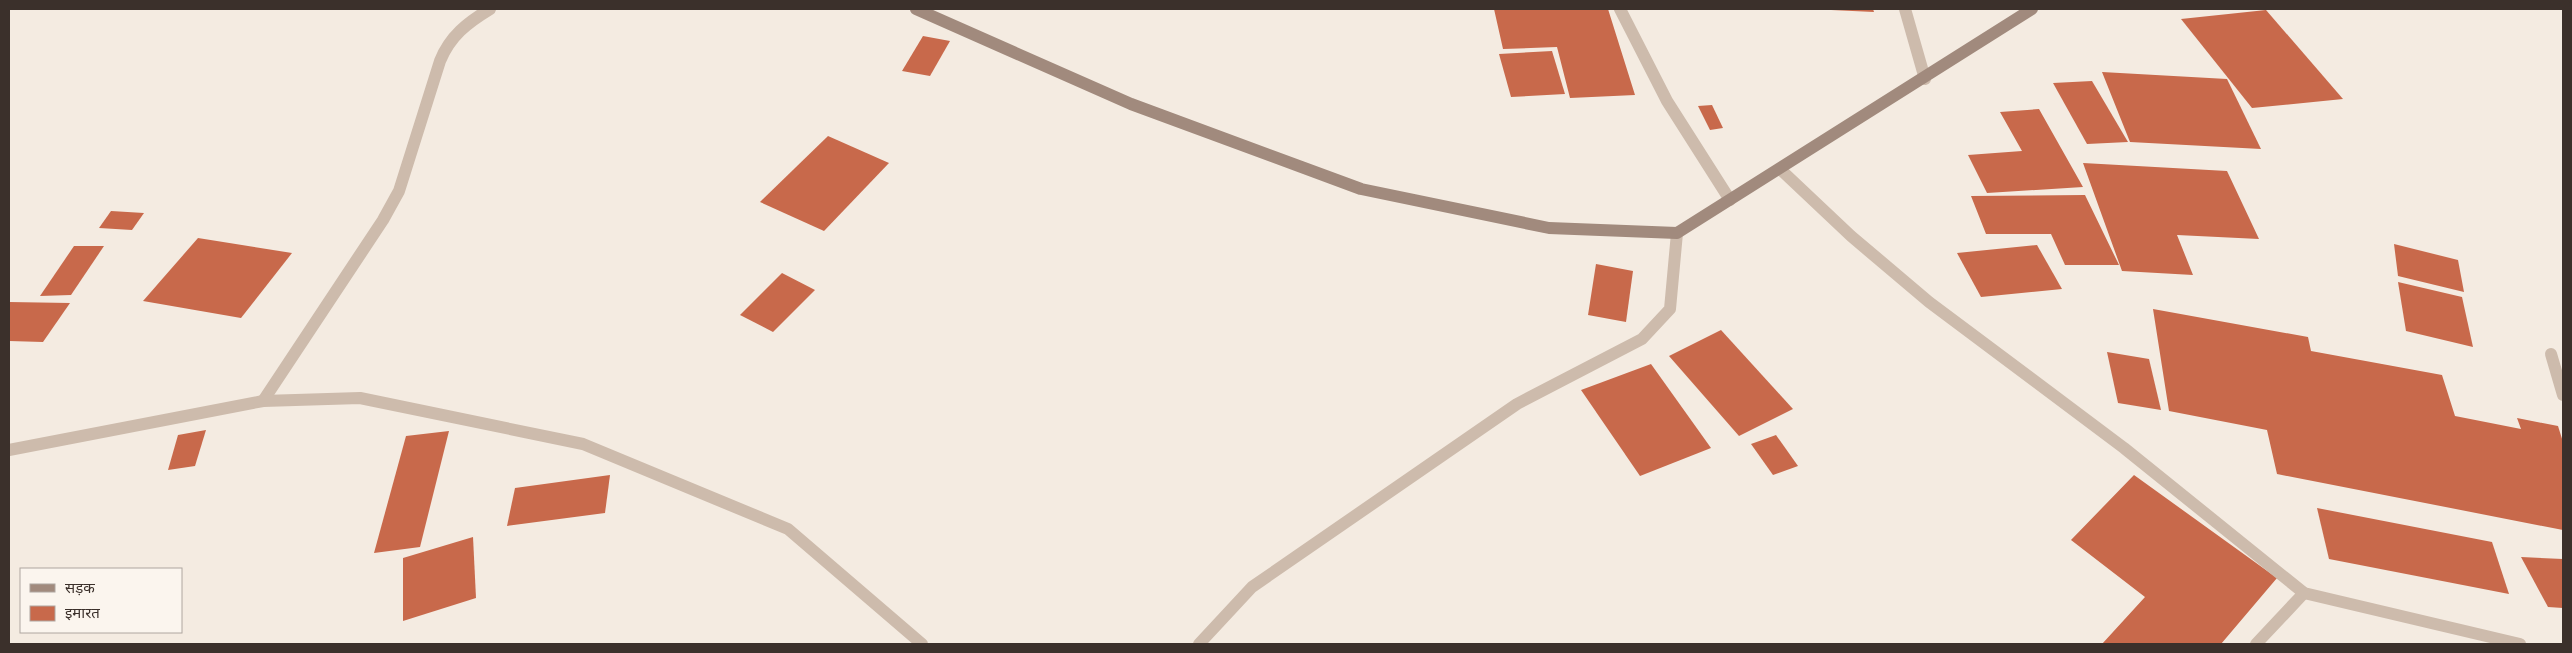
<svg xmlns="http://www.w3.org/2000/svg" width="2572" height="653" font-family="'Source Sans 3','Noto Sans Devanagari',sans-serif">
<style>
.building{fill:#c8694b}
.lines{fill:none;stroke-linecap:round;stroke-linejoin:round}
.minor{stroke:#cdbbac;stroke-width:12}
.secondary{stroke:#a18a7d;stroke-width:12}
</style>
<rect width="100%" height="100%" fill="#f4ebe1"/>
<g class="building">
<polygon points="1494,9 1608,9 1635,95 1570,98 1557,47 1503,49"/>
<polygon points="1831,9 1873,9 1874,12 1831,10"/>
<polygon points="2266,10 2343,99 2252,108 2181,19"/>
<polygon points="923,36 950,41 930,76 902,71"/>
<polygon points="1552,51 1565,94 1511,97 1499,54"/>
<polygon points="2102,72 2227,79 2261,149 2130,142"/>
<polygon points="2092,81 2128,142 2087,144 2053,83"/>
<polygon points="1712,105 1723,128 1710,130 1698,106"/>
<polygon points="2039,109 2083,187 1987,193 1968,155 2022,151 2000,112"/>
<polygon points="828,136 889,163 824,231 760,202"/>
<polygon points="2083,163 2227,171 2259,239 2177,235 2193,275 2122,271"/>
<polygon points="2085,195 2119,265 2065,265 2051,234 1986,234 1971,196"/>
<polygon points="111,211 144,213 132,230 99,228"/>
<polygon points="198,238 292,253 241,318 143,301"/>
<polygon points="2394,244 2458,260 2464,292 2398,276"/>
<polygon points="2037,245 2062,289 1981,297 1957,253"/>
<polygon points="74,246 104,246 71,295 40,296"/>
<polygon points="1596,264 1633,271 1626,322 1588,315"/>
<polygon points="782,273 815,290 773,332 740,315"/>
<polygon points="2398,282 2462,297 2473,347 2406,331"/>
<polygon points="9,302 70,303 43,342 9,341"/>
<polygon points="2153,309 2308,337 2311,351 2442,375 2455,416 2521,429 2517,418 2558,426 2563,442 2563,530 2277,474 2267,430 2169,411"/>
<polygon points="1721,330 1793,409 1739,436 1669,356"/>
<polygon points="2107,352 2149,359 2161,410 2118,403"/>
<polygon points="1651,364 1711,448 1640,476 1581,390"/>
<polygon points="206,430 195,466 168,470 178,435"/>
<polygon points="449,431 420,547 374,553 406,436"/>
<polygon points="1776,435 1798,466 1773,475 1751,444"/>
<polygon points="610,475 605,513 507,526 515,488"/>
<polygon points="2134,475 2277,578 2221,644 2102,644 2145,597 2071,540"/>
<polygon points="2317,508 2492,542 2509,594 2329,559"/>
<polygon points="473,537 476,598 403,621 403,558"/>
<polygon points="2521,557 2563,559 2563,608 2548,607"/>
</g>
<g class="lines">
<g class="minor">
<polyline points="1620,9 1667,101 1730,200"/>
<polyline points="1905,9 1925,79"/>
<polyline points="1780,169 1851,236 1929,302 2124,448 2304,593 2520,644"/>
<polyline points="2551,354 2563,395"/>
<path d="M 263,401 L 383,220 L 399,191 L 440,61 C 450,36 467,23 490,9"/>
<polyline points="9,450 263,401 360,398 583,444 788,529 922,644"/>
<polyline points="1199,644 1252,587 1517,404 1642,339 1670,309 1677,233"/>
<polyline points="2256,644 2304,593"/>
</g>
<polyline class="secondary" points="916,9 1131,104 1361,189 1549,228 1677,233 2032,9"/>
</g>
<rect width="2572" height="653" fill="none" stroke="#3b302b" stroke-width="20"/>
<rect x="20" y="568" width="162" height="65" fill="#fbf5ee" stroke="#aea6a0"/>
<rect x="30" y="584" width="25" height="8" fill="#a18a7d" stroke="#aea6a0"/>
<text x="65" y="593" font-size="15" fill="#3b302b">सड़क</text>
<rect x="30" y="606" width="25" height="15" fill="#c8694b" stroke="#aea6a0"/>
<text x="65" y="618" font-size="15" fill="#3b302b">इमारत</text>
</svg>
